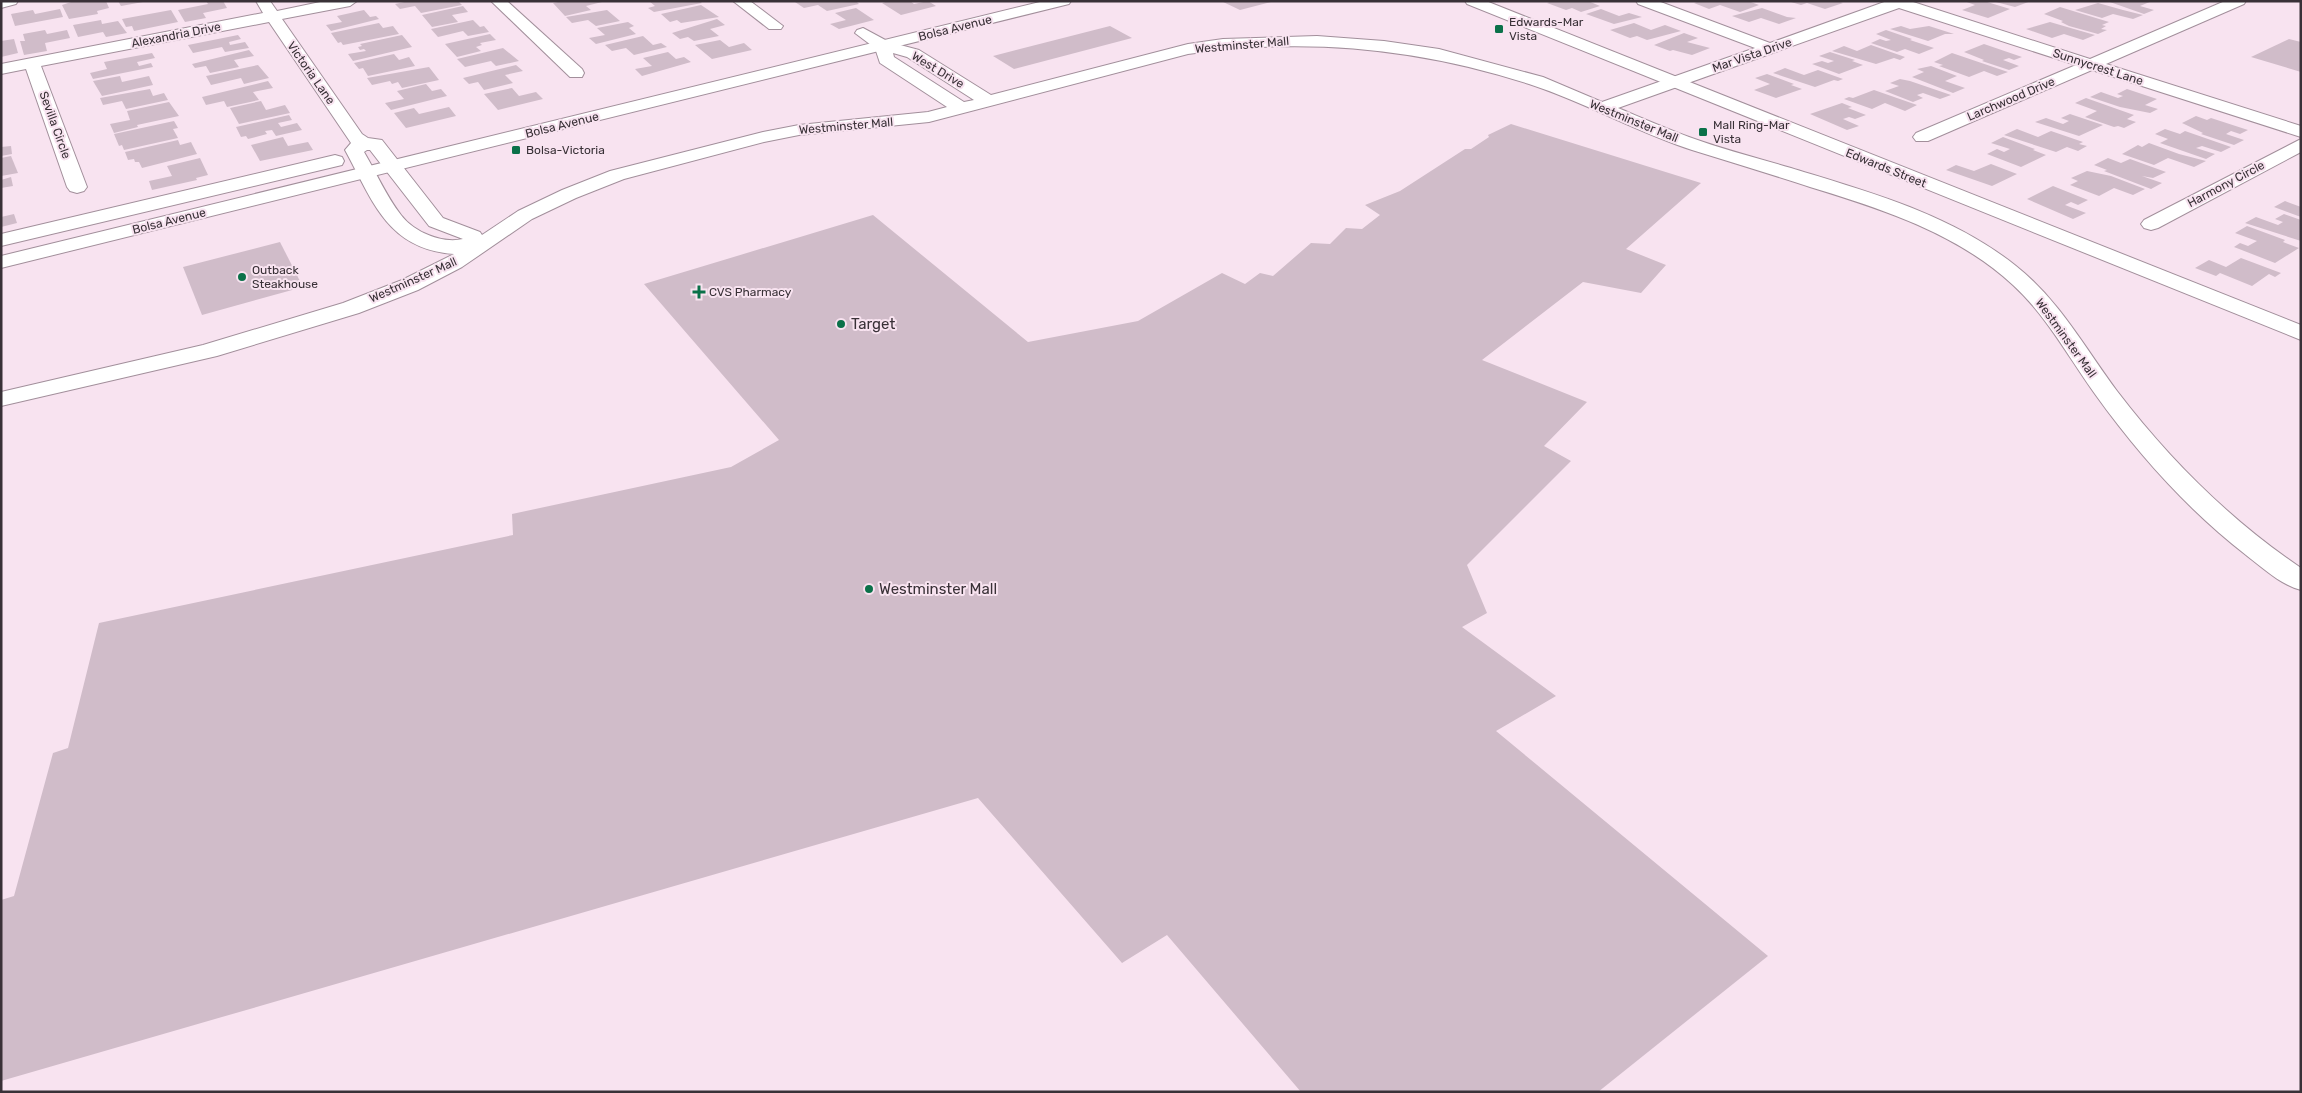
<svg xmlns="http://www.w3.org/2000/svg" width="2302" height="1093" font-family="Rubik,sans-serif">
<style>
.building{fill:#d0bcc9}
.lines{fill:none;stroke-linecap:round;stroke-linejoin:round}
.minor-casing{stroke:#a28f9b;stroke-width:2}
.tertiary-casing{stroke:#a28f9b;stroke-width:2}
.secondary-casing{stroke:#a28f9b;stroke-width:2}
.minor{fill:#fff;fill-rule:evenodd}
.tertiary{fill:#fff;fill-rule:evenodd}
.secondary{fill:#fff;fill-rule:evenodd}
.poi-dot{fill:#0a7149;stroke:#f8e3f0;stroke-width:2}
.labels{text-anchor:middle;dominant-baseline:central;stroke-width:4;stroke-linejoin:round;paint-order:stroke}
.far-poi-label{font-size:12px;fill:#393137;stroke:#f8e3f0;text-anchor:start}
.far-street-label{font-size:12px;fill:#393137;stroke:#f8e3f0}
.poi-label{font-size:15px;fill:#393137;stroke:#f8e3f0;text-anchor:start}
</style>
<rect width="100%" height="100%" fill="#f8e3f0"/>
<g class="building">
<polygon points="74,1 106,1 109,8 97,11 98,14 69,19 62,5"/>
<polygon points="118,1 143,1 143,2 121,6"/>
<polygon points="206,1 223,1 227,8 203,13 206,18 185,22 178,10 208,4"/>
<polygon points="409,1 458,1 462,5 421,13 415,6 400,9 395,4"/>
<polygon points="563,1 602,1 602,2 586,6 591,10 565,16 553,3"/>
<polygon points="649,1 699,1 702,3 654,12 648,8 655,6"/>
<polygon points="800,1 856,1 859,4 827,11 818,5 804,8 795,2"/>
<polygon points="889,1 910,1 914,4 928,1 936,6 901,15 882,3"/>
<polygon points="1221,1 1271,1 1271,2 1240,10"/>
<polygon points="1552,1 1588,1 1600,6 1581,12 1572,8 1566,10 1547,3"/>
<polygon points="1700,1 1748,1 1759,5 1740,12 1720,5 1709,9 1694,3"/>
<polygon points="1804,1 1837,1 1843,3 1825,9 1807,3 1801,5 1791,2"/>
<polygon points="1964,1 1984,1 2010,9 1988,18 1962,10 1975,5"/>
<polygon points="1992,1 2031,1 2015,7"/>
<polygon points="2107,1 2152,1 2140,6 2154,10 2144,14"/>
<polygon points="2098,3 2123,10 2143,15 2133,19 2113,14 2102,18 2075,10"/>
<polygon points="701,5 719,17 681,23 677,20 670,22 661,14"/>
<polygon points="463,6 468,12 452,15 458,22 432,27 422,15"/>
<polygon points="2060,7 2109,22 2102,25 2106,26 2101,29 2107,30 2098,34 2069,26 2061,22 2063,21 2044,14"/>
<polygon points="856,8 874,20 839,29 830,24 846,20 835,13"/>
<polygon points="1762,8 1787,17 1796,18 1779,24 1761,18 1749,22 1732,16"/>
<polygon points="60,9 63,17 15,26 11,14 33,10 35,14"/>
<polygon points="1601,9 1619,16 1629,13 1642,17 1614,24 1586,14"/>
<polygon points="171,10 178,22 134,31 132,26 126,27 122,19"/>
<polygon points="364,10 370,17 376,16 379,19 331,31 326,25 342,22 337,16"/>
<polygon points="607,10 620,21 596,26 588,20 572,23 566,17"/>
<polygon points="717,19 725,25 710,29 719,36 694,41 688,37 680,39 672,33"/>
<polygon points="101,20 102,24 118,21 127,33 106,37 103,32 78,37 73,25"/>
<polygon points="473,20 480,27 484,26 489,32 468,36 463,31 438,37 431,29"/>
<polygon points="628,22 634,26 629,28 636,34 596,44 589,38 605,35 597,28"/>
<polygon points="2050,22 2074,29 2095,35 2083,40 2064,34 2052,38 2026,29"/>
<polygon points="379,23 383,28 393,26 399,34 343,45 341,42 338,43 331,33"/>
<polygon points="1634,23 1651,30 1665,25 1681,31 1647,40 1637,36 1630,38 1610,30"/>
<polygon points="1110,26 1132,38 1014,69 993,56"/>
<polygon points="1901,26 1910,29 1929,26 1954,34 1945,34 1928,41 1890,29"/>
<polygon points="45,30 47,34 67,30 70,38 45,43 47,51 24,55 20,41 25,41 23,34"/>
<polygon points="1886,30 1912,39 1910,40 1934,48 1919,54 1905,49 1897,52 1871,43 1880,39 1886,41 1891,40 1876,34"/>
<polygon points="1684,33 1698,38 1687,42 1710,48 1692,55 1673,50 1670,51 1654,45"/>
<polygon points="490,34 496,40 480,43 482,45 476,47 481,51 457,57 445,44"/>
<polygon points="238,35 241,39 229,42 230,45 245,42 249,48 225,52 222,47 193,53 188,45"/>
<polygon points="402,35 412,47 353,61 348,54 366,51 364,49 360,50 358,47 362,46 360,44"/>
<polygon points="643,36 653,45 661,43 667,47 634,55 626,48 612,51 605,45"/>
<polygon points="14,39 18,53 1,57 1,41"/>
<polygon points="2289,39 2301,42 2301,72 2251,57"/>
<polygon points="720,40 729,47 744,43 752,50 712,59 695,45"/>
<polygon points="1984,44 2022,57 2014,60 2009,58 2003,60 2019,66 2009,70 1982,61 1984,60 1964,52"/>
<polygon points="1871,45 1905,57 1900,60 1894,58 1876,64 1832,51 1844,46 1857,51"/>
<polygon points="503,48 519,61 496,66 491,61 465,67 457,59"/>
<polygon points="249,50 254,56 234,60 239,67 210,73 206,66 195,68 192,64"/>
<polygon points="668,52 676,59 684,57 691,62 642,76 635,69 652,66 643,58"/>
<polygon points="1830,52 1855,60 1852,61 1863,65 1839,74 1812,64 1822,61 1828,63 1834,61 1819,56"/>
<polygon points="152,53 155,58 137,62 139,66 151,63 153,67 93,79 90,73 107,69 104,62"/>
<polygon points="1952,53 2008,72 1997,76 1984,71 1969,77 1939,66 1943,65 1934,62"/>
<polygon points="394,54 399,60 409,57 415,66 368,76 363,68 359,69 354,63"/>
<polygon points="258,65 269,78 244,84 241,78 211,85 206,76"/>
<polygon points="516,65 523,71 505,75 513,83 484,90 478,82 469,84 463,78"/>
<polygon points="1931,66 1957,76 1945,81 1965,88 1953,93 1912,77 1924,72 1917,69"/>
<polygon points="429,67 439,80 402,88 398,82 392,84 390,81 372,85 367,78"/>
<polygon points="1785,68 1804,75 1818,70 1843,79 1838,81 1834,80 1815,87 1773,73"/>
<polygon points="1767,74 1794,84 1791,85 1802,89 1776,98 1754,90 1770,84 1755,78"/>
<polygon points="120,76 122,82 149,76 153,85 102,96 93,81"/>
<polygon points="1900,79 1910,81 1951,95 1940,99 1923,93 1917,95 1923,98 1913,102 1885,91 1899,86 1890,83"/>
<polygon points="268,81 273,88 253,92 259,100 227,107 224,101 206,105 202,97"/>
<polygon points="426,84 432,91 441,89 447,96 391,110 385,103 404,99 397,91"/>
<polygon points="512,88 519,96 536,92 543,99 498,110 484,94"/>
<polygon points="150,89 153,96 164,93 168,100 126,109 122,101 103,105 100,98"/>
<polygon points="2127,89 2157,99 2145,105 2158,109 2150,113 2120,107 2090,97 2101,92 2118,98 2123,96 2117,94"/>
<polygon points="1874,90 1917,105 1905,111 1885,103 1872,109 1844,99 1849,97 1853,98"/>
<polygon points="2086,98 2134,115 2127,119 2136,122 2124,128 2118,126 2114,127 2085,117 2097,111 2075,103"/>
<polygon points="261,101 266,110 285,105 290,113 239,124 230,108"/>
<polygon points="169,102 179,116 137,125 138,127 114,133 110,124 130,120 127,111"/>
<polygon points="1842,103 1852,107 1848,108 1866,115 1855,119 1849,117 1843,119 1859,126 1847,130 1810,114"/>
<polygon points="449,107 456,116 406,128 394,113 414,108 419,114"/>
<polygon points="2070,114 2103,125 2079,136 2035,122 2046,118 2063,124 2069,121 2061,118"/>
<polygon points="289,115 292,120 278,123 281,127 297,123 302,130 276,136 272,130 265,131 267,134 248,139 246,136 241,137 236,127"/>
<polygon points="2196,116 2207,120 2211,118 2248,130 2240,134 2231,131 2226,134 2244,140 2234,145 2201,134 2203,133 2182,123"/>
<polygon points="174,121 178,128 173,129 178,138 124,150 122,145 119,146 114,134"/>
<polygon points="1511,124 1701,183 1626,249 1666,265 1641,293 1583,282 1482,360 1587,402 1544,446 1571,461 1467,565 1487,613 1462,627 1556,696 1496,731 1768,956 1598,1092 1301,1092 1167,935 1122,963 978,798 1,1081 1,900 14,896 53,753 68,748 99,623 513,535 512,514 731,467 779,440 644,284 873,215 1028,342 1138,321 1222,273 1245,284 1260,273 1273,276 1311,243 1330,244 1346,228 1362,229 1380,215 1365,205 1400,191 1465,149 1471,149 1489,137 1488,135"/>
<polygon points="2017,129 2038,137 2051,131 2083,142 2079,144 2087,146 2078,151 2067,147 2056,152 2004,135"/>
<polygon points="2165,129 2180,134 2185,131 2231,147 2221,152 2202,146 2196,148 2215,154 2206,159 2160,143 2168,139 2155,134"/>
<polygon points="283,137 288,146 308,142 313,150 260,161 251,145"/>
<polygon points="2003,137 2035,149 2033,150 2046,155 2021,167 1987,154 1997,149 2004,152 2010,149 1991,143"/>
<polygon points="178,140 180,145 191,142 197,154 142,168 139,162 135,162 134,159 128,160 125,152"/>
<polygon points="2149,143 2179,154 2206,161 2194,167 2168,158 2154,165 2122,154 2138,145 2142,147"/>
<polygon points="11,146 12,154 1,156 1,147"/>
<polygon points="11,156 18,173 1,176 1,158"/>
<polygon points="200,158 208,175 196,178 197,180 152,190 149,181 172,176 167,166"/>
<polygon points="2108,158 2121,163 2130,159 2166,172 2153,178 2142,176 2162,183 2151,189 2104,171 2107,170 2094,165"/>
<polygon points="1991,164 2017,174 1992,186 1946,170 1956,165 1974,171"/>
<polygon points="2087,171 2111,176 2145,189 2133,195 2114,188 2099,196 2070,185 2078,181 2071,178"/>
<polygon points="11,177 13,186 1,188 1,180"/>
<polygon points="2053,186 2088,200 2078,205 2071,202 2065,205 2086,213 2073,219 2027,199"/>
<polygon points="2285,201 2301,207 2301,217 2274,207"/>
<polygon points="14,214 17,223 1,227 1,217"/>
<polygon points="2284,214 2301,220 2301,241 2245,223 2256,217 2278,225 2283,222 2275,219"/>
<polygon points="2247,226 2285,240 2283,242 2299,248 2275,263 2234,247 2240,243 2248,246 2257,241 2235,233"/>
<polygon points="280,242 303,287 202,315 183,267"/>
<polygon points="2241,258 2281,273 2275,277 2269,274 2252,286 2220,273 2216,276 2195,268 2209,260 2226,267"/>
</g>
<g class="lines">
<defs>
<g id="minor">
<polygon points="1,1 18,1 16,4 1,8"/>
<path d="M 256,1 L 270,1 L 277,11 L 325,1 L 357,1 L 350,6 L 282,19 L 362,134 L 368,138 L 382,140 L 443,218 L 480,232 L 482,235 L 518,211 L 562,190 L 610,171 L 763,132 L 799,125 L 928,112 L 947,107 L 880,63 L 875,48 L 855,33 L 857,30 L 863,28 L 889,42 L 919,50 L 991,95 L 1188,44 L 1223,39 L 1317,36 L 1384,41 L 1439,49 L 1543,77 L 1602,102 L 1755,48 L 1638,4 L 1636,1 L 1658,1 L 1770,43 L 1887,1 L 1910,1 L 2090,59 L 2225,1 L 2246,1 L 2244,4 L 2106,64 L 2301,126 L 2301,137 L 2092,70 L 1928,141 L 1916,141 L 1913,137 L 1916,133 L 2076,65 L 1899,8 L 1618,108 C 1642,118 1665,128 1689,137 C 1722,149 1757,158 1791,168 C 1869,192 1951,214 2016,266 C 2059,300 2085,348 2117,391 C 2169,459 2230,520 2301,568 L 2301,590 C 2281,585 2263,568 2246,555 C 2188,510 2138,454 2095,394 C 2069,358 2047,316 2013,285 C 1957,233 1882,209 1810,187 C 1770,174 1731,162 1692,150 C 1636,132 1585,102 1529,84 C 1418,48 1304,37 1188,54 L 929,122 L 799,135 L 764,142 L 624,179 L 576,198 L 532,219 L 462,267 L 418,290 L 359,313 L 217,356 L 1,406 L 1,392 L 203,345 L 343,303 L 402,280 L 454,254 C 387,249 373,201 345,150 L 351,143 L 269,22 L 41,66 L 87,187 L 84,191 L 77,193 L 70,191 L 67,187 L 26,69 L 1,74 L 1,64 L 263,13 ZM 893,53 L 907,57 L 974,100 L 964,102 L 894,57 ZM 367,150 L 370,150 L 429,226 L 463,239 C 442,244 414,232 401,215 C 386,196 376,172 364,152 Z"/>
<polygon points="491,1 507,1 582,69 584,73 582,77 570,77"/>
<polygon points="733,1 750,1 783,26 781,29 769,29"/>
<polygon points="2301,139 2301,152 2158,228 2151,230 2144,228 2141,224 2144,220"/>
</g>
<polygon id="tertiary" points="1465,1 1486,1 2301,325 2301,340 1467,4"/>
<g id="secondary">
<polygon points="1044,1 1071,1 1069,4 1,268 1,256"/>
<polygon points="335,155 342,157 344,161 342,165 1,246 1,234"/>
</g>
</defs>
<use href="#minor" class="minor-casing"/>
<use href="#tertiary" class="tertiary-casing"/>
<use href="#secondary" class="secondary-casing"/>
<use href="#minor" class="minor"/>
<use href="#tertiary" class="tertiary"/>
<use href="#secondary" class="secondary"/>
</g>
<g class="poi-dot">
<rect x="1494" y="24" width="10" height="10" rx="2.5"/>
<rect x="1698" y="127" width="10" height="10" rx="2.5"/>
<rect x="511" y="145" width="10" height="10" rx="2.5"/>
<circle cx="242" cy="277" r="5"/>
<path d="M696.5 284.5h5v5h5v5h-5v5h-5v-5h-5v-5h5z"/>
<circle cx="841" cy="324" r="5"/>
<circle cx="869" cy="589" r="5"/>
</g>
<g class="labels">
<g class="far-poi-label">
<text x="1509" y="22">Edwards-Mar<tspan x="1509" dy="14">Vista</tspan></text>
<text x="1713" y="125">Mall Ring-Mar<tspan x="1713" dy="14">Vista</tspan></text>
<text x="526" y="150">Bolsa-Victoria</text>
<text x="252" y="270">Outback<tspan x="252" dy="14">Steakhouse</tspan></text>
<text x="709" y="292">CVS Pharmacy</text>
</g>
<g class="far-street-label">
<text transform="translate(955 28) rotate(-14)">Bolsa Avenue</text>
<text transform="translate(176 35) rotate(-11)">Alexandria Drive</text>
<text transform="translate(1242 45) rotate(-5)">Westminster Mall</text>
<text transform="translate(1752 55) rotate(-19)">Mar Vista Drive</text>
<text transform="translate(2098 67) rotate(18)">Sunnycrest Lane</text>
<text transform="translate(938 70) rotate(31)">West Drive</text>
<text transform="translate(311 73) rotate(55)">Victoria Lane</text>
<text transform="translate(2011 99) rotate(-23)">Larchwood Drive</text>
<text transform="translate(1634 121) rotate(22)">Westminster Mall</text>
<text transform="translate(55 125) rotate(70)">Sevilla Circle</text>
<text transform="translate(562 125) rotate(-14)">Bolsa Avenue</text>
<text transform="translate(846 126) rotate(-5)">Westminster Mall</text>
<text transform="translate(1886 168) rotate(22)">Edwards Street</text>
<text transform="translate(2226 184) rotate(-28)">Harmony Circle</text>
<text transform="translate(169 221) rotate(-14)">Bolsa Avenue</text>
<text transform="translate(413 280) rotate(-24)">Westminster Mall</text>
<text transform="translate(2066 338) rotate(54)">Westminster Mall</text>
</g>
<g class="poi-label">
<text x="851" y="324">Target</text>
<text x="879" y="589">Westminster Mall</text>
</g>
</g>
<rect width="2302" height="1093" fill="none" stroke="#393137" stroke-width="5"/>
</svg>
